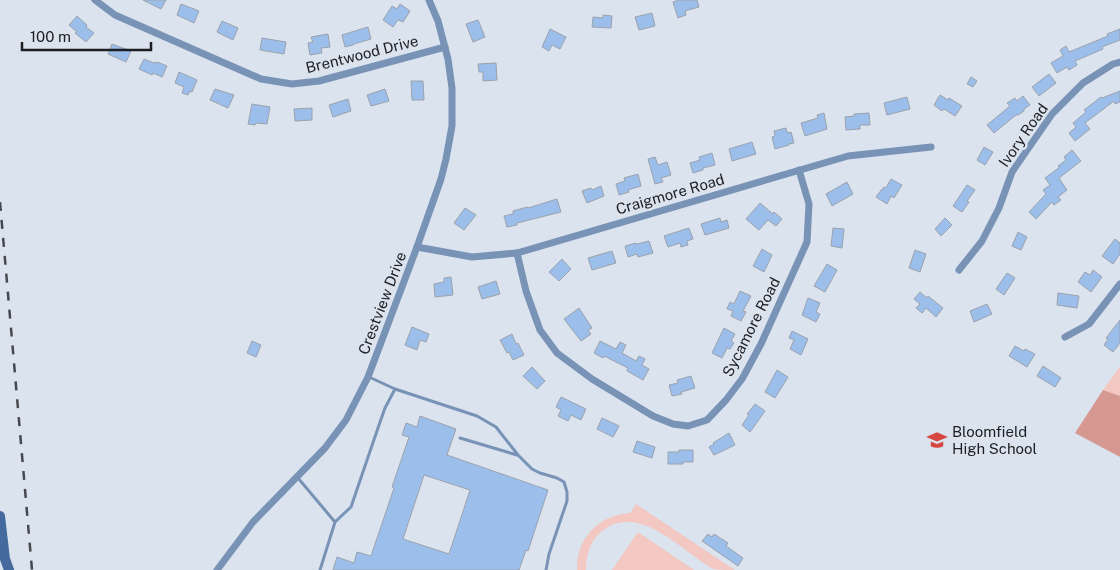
<svg xmlns="http://www.w3.org/2000/svg" width="1120" height="570" font-family="'Public Sans',sans-serif">
<style>
.green{fill:#f3c8c3}
.forest{fill:#d69992}
.building{fill:#9cbeeb;stroke:#9ba2ac;fill-rule:evenodd}
.lines{fill:none;stroke-linecap:round;stroke-linejoin:round}
.lane{stroke:#7893b6;stroke-width:3}
.street{stroke:#7893b6;stroke-width:7}
.secondary{stroke:#456b9e;stroke-width:10}
.rail{stroke:#464a50;stroke-width:2.5;stroke-dasharray:9 9;stroke-linecap:butt}
.labels{text-anchor:middle;dominant-baseline:central;stroke-width:5;stroke-linejoin:round;paint-order:stroke}
.street-label{font-size:15px;fill:#1b1e22;stroke:#dbe3ee}
.poi-label{font-size:15px;fill:#1b1e22;stroke:#dbe3ee;text-anchor:start}
</style>
<rect width="100%" height="100%" fill="#dbe3ee"/>
<g class="green">
<polygon points="1120,366 1120,396 1103,390"/>
<path d="M 636,504 L 735,570 C 729,570 719,570 713,569 C 681,551 639,501 601,532 C 590,542 586,555 586,570 L 577,570 C 576,539 598,515 630,513 Z"/>
<polygon points="638,532 694,570 612,570"/>
</g>
<polygon class="forest" points="1103,390 1120,396 1120,457 1075,433"/>
<g class="building">
<polygon points="143,0 166,0 161,9"/>
<polygon points="679,0 697,0 699,7 685,11 686,15 678,18 673,2"/>
<polygon points="181,4 199,11 194,23 177,15"/>
<polygon points="400,4 410,11 403,22 398,20 393,27 383,20 392,6 397,9"/>
<polygon points="652,13 655,26 639,30 635,17"/>
<polygon points="603,15 612,16 611,28 592,27 593,17 603,18"/>
<polygon points="77,16 87,25 86,27 94,33 86,42 75,33 77,32 69,25"/>
<polygon points="478,20 485,37 473,42 466,24"/>
<polygon points="222,21 238,28 233,40 217,32"/>
<polygon points="368,27 371,39 354,44 353,45 345,47 342,35"/>
<polygon points="550,29 566,37 560,49 552,45 549,51 542,47"/>
<polygon points="1120,29 1120,40 1102,47 1103,49 1075,61 1077,65 1069,70 1067,67 1057,73 1051,63 1063,56 1060,50 1066,46 1069,52 1108,36 1107,34"/>
<polygon points="328,34 330,47 321,48 322,53 310,55 308,43 313,42 311,37"/>
<polygon points="262,38 286,42 284,54 260,50"/>
<polygon points="112,44 131,51 126,62 108,54"/>
<polygon points="144,59 154,63 154,62 157,63 157,62 167,66 162,77 153,73 152,75 139,69"/>
<polygon points="496,63 497,80 483,81 483,72 479,72 478,64"/>
<polygon points="179,72 197,80 192,92 190,91 188,95 182,93 184,87 175,83"/>
<polygon points="1049,74 1056,83 1039,96 1032,87"/>
<polygon points="971,77 977,81 973,87 967,84"/>
<polygon points="411,81 423,81 424,100 412,100"/>
<polygon points="215,89 234,95 228,108 210,100"/>
<polygon points="385,89 389,101 371,106 367,95"/>
<polygon points="1120,91 1120,102 1115,104 1114,101 1085,123 1090,129 1075,141 1069,133 1076,127 1073,123 1086,112 1084,110 1101,97 1102,98"/>
<polygon points="940,95 948,100 949,98 962,106 955,116 944,109 942,111 934,105"/>
<polygon points="1023,96 1030,105 1024,109 1024,111 1018,115 1016,115 994,133 987,125 1010,106 1007,103 1015,98 1017,101"/>
<polygon points="907,97 910,109 887,115 884,103"/>
<polygon points="348,99 351,111 333,117 329,105"/>
<polygon points="252,104 270,107 267,124 256,123 255,125 248,124"/>
<polygon points="312,108 312,120 295,121 294,109"/>
<polygon points="824,113 827,129 805,136 801,123 818,118 817,115"/>
<polygon points="869,113 870,125 860,125 860,129 846,130 845,117 854,116 854,114"/>
<polygon points="786,128 787,133 791,132 794,143 789,144 789,145 775,149 772,137 775,136 774,131"/>
<polygon points="752,142 756,154 732,161 729,149"/>
<polygon points="984,147 993,152 985,165 977,160"/>
<polygon points="1072,150 1081,161 1059,178 1067,190 1058,197 1061,200 1054,205 1052,202 1036,219 1029,212 1046,194 1043,190 1050,185 1045,178 1060,167 1058,166 1066,160 1064,157"/>
<polygon points="712,153 715,165 703,168 703,170 693,173 690,163 700,160 699,157"/>
<polygon points="655,157 658,165 667,162 671,175 661,178 663,182 655,184 648,159"/>
<polygon points="638,174 641,186 628,190 629,192 619,195 616,184 625,181 624,178"/>
<polygon points="891,179 902,185 894,198 891,196 887,204 876,197 882,189 882,190 884,187 886,188"/>
<polygon points="847,182 853,194 832,206 826,194"/>
<polygon points="967,185 975,190 967,201 969,202 962,212 953,206"/>
<polygon points="601,186 604,196 587,203 582,191 591,188 592,190"/>
<polygon points="557,199 561,212 517,223 517,225 507,227 504,216 513,214 513,211 527,207 528,208"/>
<polygon points="760,203 773,214 774,212 782,219 776,226 768,220 759,230 746,219"/>
<polygon points="465,208 476,215 464,230 454,223"/>
<polygon points="720,218 721,222 727,220 729,228 705,235 701,224"/>
<polygon points="945,218 952,225 941,236 935,229"/>
<polygon points="689,228 693,239 687,241 688,245 681,247 680,243 668,247 664,236"/>
<polygon points="833,228 844,229 842,248 831,246"/>
<polygon points="1018,232 1027,237 1021,250 1012,246"/>
<polygon points="1115,239 1120,243 1120,254 1113,264 1102,256"/>
<polygon points="649,241 653,253 638,257 637,254 628,257 625,246 636,243 637,244"/>
<polygon points="762,249 772,255 764,272 753,266"/>
<polygon points="915,250 926,254 920,272 909,268"/>
<polygon points="612,251 616,263 592,270 588,258"/>
<polygon points="562,259 571,269 559,281 549,272"/>
<polygon points="827,264 837,270 825,292 814,286"/>
<polygon points="1093,270 1102,277 1091,292 1078,282 1085,272 1090,275"/>
<polygon points="1007,273 1015,278 1004,295 996,289"/>
<polygon points="451,277 453,295 435,297 434,284 444,282 444,278"/>
<polygon points="496,281 500,294 482,299 478,287"/>
<polygon points="740,291 751,296 743,311 746,312 741,321 731,316 733,311 727,309 730,302 734,304"/>
<polygon points="920,292 927,298 928,296 943,308 936,317 926,308 922,313 916,308 920,304 914,299"/>
<polygon points="1058,293 1079,296 1077,308 1057,305"/>
<polygon points="808,298 820,303 816,312 820,314 816,322 802,315"/>
<polygon points="987,304 992,314 974,322 970,311"/>
<polygon points="579,308 592,328 588,330 591,334 581,341 564,319"/>
<polygon points="1120,320 1120,343 1113,352 1104,345 1108,339 1106,338"/>
<polygon points="412,327 429,334 426,342 420,340 417,350 405,345"/>
<polygon points="724,328 735,334 731,341 734,343 730,349 727,348 722,358 712,353"/>
<polygon points="792,331 808,339 801,355 790,349 794,340 789,338"/>
<polygon points="512,334 516,344 518,343 524,355 513,360 509,352 507,353 500,340"/>
<polygon points="252,341 261,345 256,357 247,353"/>
<polygon points="600,341 616,349 620,342 626,345 622,353 636,361 639,356 645,359 642,365 649,369 643,380 627,371 628,368 604,356 603,358 594,353"/>
<polygon points="1015,346 1024,351 1025,349 1035,354 1027,367 1009,356"/>
<polygon points="1043,366 1061,378 1055,387 1037,376"/>
<polygon points="532,367 545,381 537,389 523,376"/>
<polygon points="777,370 788,377 775,398 765,392"/>
<polygon points="691,376 695,388 681,392 682,394 672,396 669,385 678,383 677,380"/>
<polygon points="561,397 586,409 581,420 571,415 568,421 558,416 561,410 556,407"/>
<polygon points="755,404 765,411 750,432 742,425 749,415 747,414"/>
<path d="M 420,416 L 456,429 L 447,455 L 548,490 L 528,551 L 526,550 L 519,570 L 333,570 L 337,557 L 354,563 L 357,552 L 371,556 L 394,488 L 392,487 L 409,437 L 402,435 L 406,423 L 417,427 ZM 424,475 L 470,490 L 449,554 L 403,539 Z"/>
<polygon points="602,418 619,426 613,437 597,429"/>
<polygon points="729,433 735,445 714,455 709,447 714,444 713,443"/>
<polygon points="637,441 655,447 652,458 633,452"/>
<polygon points="679,450 693,450 693,462 683,462 683,464 668,464 668,452 679,452"/>
<polygon points="708,534 712,537 714,534 728,543 726,546 743,558 738,566 702,541"/>
</g>
<g class="lines">
<g class="lane">
<polyline points="369,377 395,389"/>
<polyline points="460,438 517,455"/>
<polyline points="298,478 335,522 320,570"/>
<polyline points="335,522 351,507 379,425 385,408 395,389 477,416 496,427 518,455 532,469 540,473 557,478 564,482 567,492 567,501 549,554 546,570"/>
</g>
<g class="street">
<polyline points="95,0 115,15 261,79 292,84 319,81 445,47"/>
<polyline points="417,247 472,257 517,253 848,156 931,147"/>
<polyline points="517,253 526,291 540,330 557,353 592,379 653,416 673,424 688,426 707,420 726,400 742,379 761,344 807,242 809,204 799,170"/>
<polyline points="959,270 982,241 999,208 1012,172 1052,114 1083,83 1113,64 1120,62"/>
<polyline points="1065,337 1089,324 1120,284"/>
<polyline points="217,570 253,522 325,448 346,420 368,377 417,247 441,179 446,159 452,126 452,88 448,59 438,21 429,0"/>
</g>
<polyline class="secondary" points="0,516 5,559 9,570"/>
<polyline class="rail" points="0,202 32,570"/>
</g>
<defs>
<symbol id="school-bare" viewBox="-9 -9 18 18"><path d="M0-5L7-2L0 1L-7-2ZM-4 1L0 2.5L4 1V4Q0 6-4 4Z" fill="#d64742" stroke="#dbe3ee" stroke-width="2.5" paint-order="stroke"/></symbol>
</defs>
<g fill-rule="evenodd">
<use href="#school-bare" x="923" y="426" width="28" height="28"/>
</g>
<g class="labels">
<g class="street-label">
<text transform="translate(362 54) rotate(-14)">Brentwood Drive</text>
<text transform="translate(1023 135) rotate(-55)">Ivory Road</text>
<text transform="translate(670 194) rotate(-16)">Craigmore Road</text>
<text transform="translate(382 303) rotate(-69)">Crestview Drive</text>
<text transform="translate(751 327) rotate(-63)">Sycamore Road</text>
</g>
<g class="poi-label">
<text x="952" y="431">Bloomfield<tspan x="952" dy="17">High School</tspan></text>
</g>
</g>
<path d="M22 42v8h129v-8" fill="none" stroke="#1b1e22" stroke-width="2.5"/>
<text x="30" y="42" font-size="15" fill="#1b1e22" stroke="#dbe3ee" stroke-width="4" paint-order="stroke">100 m</text>
</svg>
